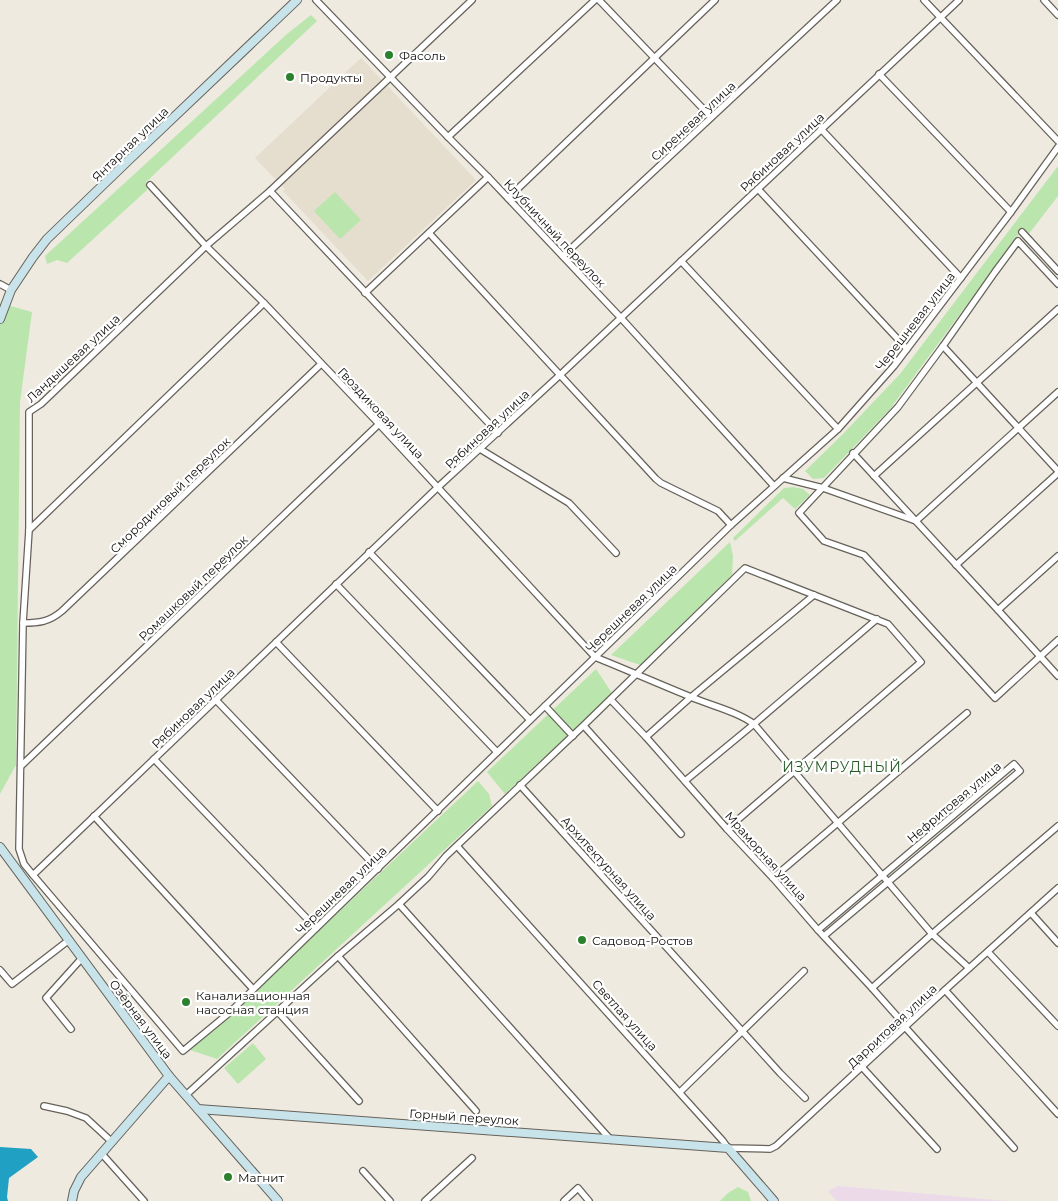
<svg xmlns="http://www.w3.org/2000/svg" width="1058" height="1201" font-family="Montserrat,sans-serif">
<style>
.commercial{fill:#eddae9}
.built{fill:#e5ddcd}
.green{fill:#bae6ad}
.water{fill:#20a0c3}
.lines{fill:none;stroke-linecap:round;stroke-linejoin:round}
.street-casing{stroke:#66625a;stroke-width:8}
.secondary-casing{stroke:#66625a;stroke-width:10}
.street{stroke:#fff;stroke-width:5.5}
.secondary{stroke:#c8e3ea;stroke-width:8}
.poi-dot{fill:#2c812e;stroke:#fff;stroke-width:2}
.labels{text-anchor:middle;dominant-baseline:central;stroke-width:4.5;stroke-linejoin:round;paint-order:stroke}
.poi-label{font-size:12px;fill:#0d0c09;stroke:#fff;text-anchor:start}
.street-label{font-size:12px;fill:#0d0c09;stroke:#fff}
.neighbourhood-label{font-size:14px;letter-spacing:1px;fill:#275b26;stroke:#fff}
</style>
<rect width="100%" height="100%" fill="#eeeae0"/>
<polygon class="commercial" points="838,1186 1008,1201 837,1201 828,1191"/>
<polygon class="built" points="361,58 476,180 368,281 283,191 285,189 255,158"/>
<g class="green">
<polygon points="311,15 317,21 146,182 147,190 67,263 57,260 47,264 45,256 287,34"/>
<polygon points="1058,166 1058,196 1028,235 1019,234 890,409 824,478 813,479 805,471 842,435 900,374"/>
<polygon points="335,192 361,220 340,239 314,211"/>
<polygon points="0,303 32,312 20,402 16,765 0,794"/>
<polygon points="793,487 803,489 810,495 795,509 783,498 735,541 733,538 784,488"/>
<polygon points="730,542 733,556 732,575 640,665 611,655"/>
<polygon points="596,669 612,693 585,719 505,794 487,772"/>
<polygon points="478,781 489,794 492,806 217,1059 190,1050 212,1031"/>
<polygon points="253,1043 266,1059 238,1084 224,1068"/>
<polygon points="738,1187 748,1192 751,1201 720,1201 728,1193"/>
</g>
<polygon class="water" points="0,1147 31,1149 38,1157 9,1178 7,1197 8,1201 0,1201"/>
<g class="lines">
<defs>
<g id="street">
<polyline points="316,0 448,137 488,177 621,318 774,486"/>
<polyline points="472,0 270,191 206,246 41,404 29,412 29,530 23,623 19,849 24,864 33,875 183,1051 229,1013 731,525 838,429 894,366 1011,212 1058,147"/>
<polyline points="599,0 711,117"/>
<polyline points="924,0 1058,141"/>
<polyline points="1044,0 1058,15"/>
<polyline points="879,74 1011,212"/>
<polyline points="821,129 961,278"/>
<polyline points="448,137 595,0"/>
<path d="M 150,185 L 206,246 L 264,303 L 379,424 L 595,657 C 627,670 659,684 691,697 C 712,706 736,711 754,724 L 932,934 L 969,968"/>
<polyline points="758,189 907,349"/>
<polyline points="270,191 498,433"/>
<polyline points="508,198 715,0"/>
<polyline points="1022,232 1058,271"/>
<polyline points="429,233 656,479 661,483 718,511 731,525"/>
<polyline points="563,256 837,0"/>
<polyline points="681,261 838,429"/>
<polyline points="0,284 11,290"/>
<polyline points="1058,284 1018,241 995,272 943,346 898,407 799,513 824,541 864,555 995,698 1058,640"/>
<polyline points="365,293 488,177"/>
<polyline points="943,346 1058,471"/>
<polyline points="480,449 569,503 616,553"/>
<polyline points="853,453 998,610 1058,676"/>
<polyline points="874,476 1058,309"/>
<polyline points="783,478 823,488 916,521 1058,392"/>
<polyline points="29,530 264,303"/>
<polyline points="369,552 530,720"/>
<polyline points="956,565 1058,473"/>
<polyline points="336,584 497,752"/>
<polyline points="998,610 1058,556"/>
<path d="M 23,623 C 39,623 49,622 62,611 L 321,364"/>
<polyline points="276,642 438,811"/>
<polyline points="216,700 378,869"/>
<polyline points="611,700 646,737 727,829 773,878 818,930 872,988 903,1023 905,1027 1014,1148"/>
<polyline points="545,706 573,736"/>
<polyline points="584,726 681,834"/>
<polyline points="646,737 691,697 814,595"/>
<polyline points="154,759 316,928"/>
<polyline points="21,766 379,424"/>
<polyline points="685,781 754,724 877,619"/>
<polyline points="520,785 780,1073 805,1098"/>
<polyline points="94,816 253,989"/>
<polyline points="457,846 723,1141 728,1148 770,1149 776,1146 945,990 1058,888"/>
<polyline points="33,875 437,488 560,375 959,0"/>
<polyline points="773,878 967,713"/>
<polyline points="399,904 611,1140"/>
<polyline points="1031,913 1058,943"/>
<polyline points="818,930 1014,764 1020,771 824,936"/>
<polyline points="988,952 1058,1026"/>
<polyline points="338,956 476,1111"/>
<polyline points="0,970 12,984 69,940"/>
<polyline points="872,988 932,934 1058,826"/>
<polyline points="945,990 1058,1114"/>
<polyline points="278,1012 359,1101"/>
<polyline points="71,1029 46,998 82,958"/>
<polyline points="862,1067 937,1149"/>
<polyline points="680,1092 804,971"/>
<polyline points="186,1095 338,956 399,904 428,877 446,856 584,725 745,568 888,624 921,662 727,829"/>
<polyline points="44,1106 67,1111 86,1118 112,1142"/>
<polyline points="102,1154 144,1201"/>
<polyline points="363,1171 390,1201"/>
<polyline points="425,1201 472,1158"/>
<polyline points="564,1201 578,1188 589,1201"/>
</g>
<g id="secondary">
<polyline points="0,319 11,290 33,257 47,239 132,157 297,0"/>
<polyline points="0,847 169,1076 81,1177 74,1191 72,1201"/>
<polyline points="169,1076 278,1201"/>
<polyline points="198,1109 728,1148 774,1201"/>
</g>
</defs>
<use href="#street" class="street-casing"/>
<use href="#secondary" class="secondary-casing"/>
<use href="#street" class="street"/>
<use href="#secondary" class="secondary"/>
</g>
<g class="poi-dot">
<circle cx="389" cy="55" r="5"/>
<circle cx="290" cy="77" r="5"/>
<circle cx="582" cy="940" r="5"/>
<circle cx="186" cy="1002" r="5"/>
<circle cx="228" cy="1177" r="5"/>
</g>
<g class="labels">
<g class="poi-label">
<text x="399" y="55">Фасоль</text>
<text x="300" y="77">Продукты</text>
<text x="592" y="940">Садовод-Ростов</text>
<text x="196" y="995">Канализационная<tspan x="196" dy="14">насосная станция</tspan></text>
<text x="238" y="1177">Магнит</text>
</g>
<g class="street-label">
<text transform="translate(693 121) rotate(-43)">Сиреневая улица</text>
<text transform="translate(130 144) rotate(-44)">Янтарная улица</text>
<text transform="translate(782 152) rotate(-43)">Рябиновая улица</text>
<text transform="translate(555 233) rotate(47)">Клубничный переулок</text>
<text transform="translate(915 321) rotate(-52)">Черешневая улица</text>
<text transform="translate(73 358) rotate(-43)">Ландышевая улица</text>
<text transform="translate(381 413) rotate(47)">Гвоздиковая улица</text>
<text transform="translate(487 429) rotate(-43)">Рябиновая улица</text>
<text transform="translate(170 495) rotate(-44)">Смородиновый переулок</text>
<text transform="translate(193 588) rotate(-44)">Ромашковый переулок</text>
<text transform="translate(631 608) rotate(-44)">Черешневая улица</text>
<text transform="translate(193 708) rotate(-44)">Рябиновая улица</text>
<text transform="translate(954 802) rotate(-40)">Нефритовая улица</text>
<text transform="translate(766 856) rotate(48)">Мраморная улица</text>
<text transform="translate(609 868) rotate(48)">Архитектурная улица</text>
<text transform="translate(341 890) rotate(-44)">Черешневая улица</text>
<text transform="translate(625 1015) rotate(48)">Светлая улица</text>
<text transform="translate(141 1019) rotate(53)">Озёрная улица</text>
<text transform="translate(892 1026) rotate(-43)">Дарритовая улица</text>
<text transform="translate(464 1117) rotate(4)">Горный переулок</text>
</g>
<g class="neighbourhood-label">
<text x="842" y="767">ИЗУМРУДНЫЙ</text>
</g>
</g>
</svg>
